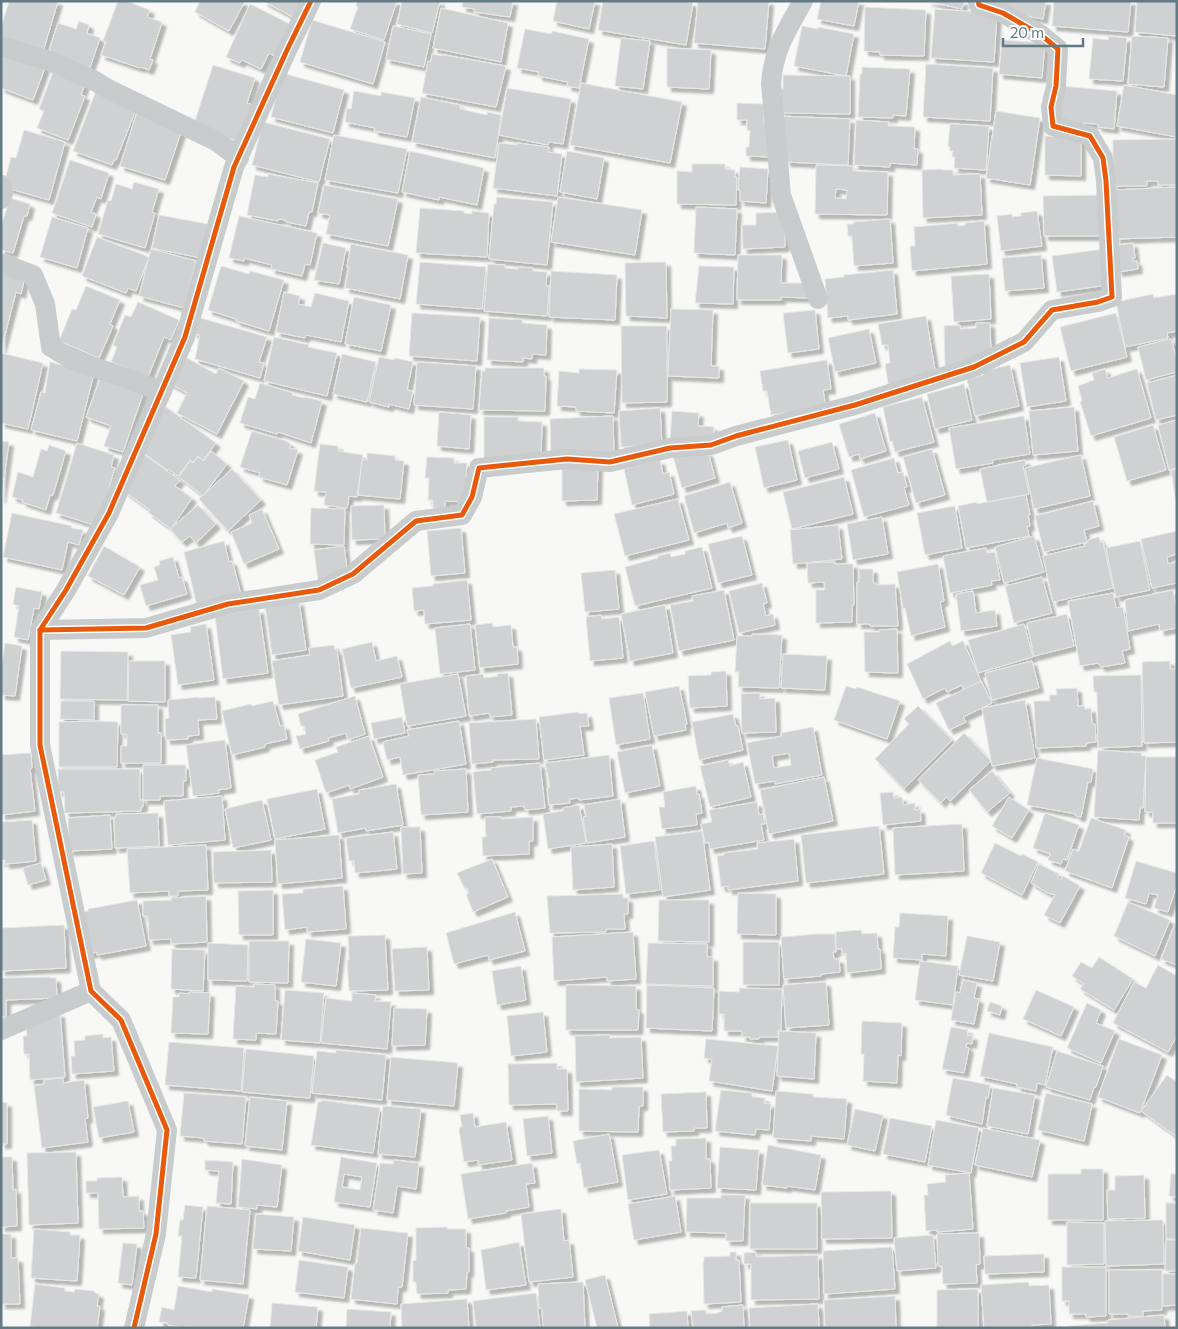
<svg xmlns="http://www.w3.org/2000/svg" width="1178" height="1329" font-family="Commissioner,sans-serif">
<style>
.building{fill:#cfd1d2;stroke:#e8e8e6;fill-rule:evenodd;filter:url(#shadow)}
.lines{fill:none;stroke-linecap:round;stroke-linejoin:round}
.street{stroke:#c9cccc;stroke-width:20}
.cycleway-casing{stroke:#fff;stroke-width:8}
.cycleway{stroke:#e8590c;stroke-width:5}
</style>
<defs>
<filter id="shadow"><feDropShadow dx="4.5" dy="4.5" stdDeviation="1" flood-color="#0004"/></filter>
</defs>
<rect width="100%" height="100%" fill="#f8f8f7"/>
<g class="building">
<polygon points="9,1 58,1 42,55 1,43 1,28"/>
<polygon points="118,1 126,1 150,10 147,17 162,22 150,59 153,60 149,70 141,67 140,68 101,55 106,42 103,41"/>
<polygon points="200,1 242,1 244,3 229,31 195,12"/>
<polygon points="263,1 301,1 293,17"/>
<polygon points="357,1 397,1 384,40 350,29 358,7 356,6"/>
<polygon points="402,1 440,1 432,33 397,24"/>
<polygon points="463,1 513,1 510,17 474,12 475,9 462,7"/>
<polygon points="557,1 595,1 589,29 553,21"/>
<polygon points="603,1 683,1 693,3 686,45 598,30"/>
<polygon points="698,1 769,1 765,49 694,43"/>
<polygon points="821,1 859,1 854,26 817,19"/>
<polygon points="927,1 964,1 962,9"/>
<polygon points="983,1 1046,1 1043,19 1006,12"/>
<polygon points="1054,1 1131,1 1128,32 1052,26"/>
<polygon points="1137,1 1177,1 1177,36 1135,32"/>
<polygon points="250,4 290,24 274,56 269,53 261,69 242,60 240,63 226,57"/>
<polygon points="865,7 926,10 924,56 880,55 880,52 864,51"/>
<polygon points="441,8 508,23 501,62 433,48"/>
<polygon points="935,9 997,13 994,62 931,58"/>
<polygon points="312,20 385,42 373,84 300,62"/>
<polygon points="79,21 89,25 87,33 100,38 90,68 48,54 58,23 76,29"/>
<polygon points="393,26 431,34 424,67 386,59"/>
<polygon points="802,26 818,29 818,27 854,34 846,76 794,66"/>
<polygon points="525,29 552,34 552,31 589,39 579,88 567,86 568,82 538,76 539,72 517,68"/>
<polygon points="1109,36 1127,38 1123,81 1089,79 1093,38 1108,40"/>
<polygon points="1132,36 1168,38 1164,87 1128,84"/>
<polygon points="621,38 650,41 643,89 615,86"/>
<polygon points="1002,40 1045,43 1042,78 999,74"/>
<polygon points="667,48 711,50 709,89 667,87"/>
<polygon points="6,50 46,65 33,100 1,88 1,61"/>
<polygon points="432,54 444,56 444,55 506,66 496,107 422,93 428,61 431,62"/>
<polygon points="926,64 993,68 990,121 923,117"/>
<polygon points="213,65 255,78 247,103 253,105 240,142 193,127"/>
<polygon points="862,67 910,69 906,116 893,115 893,118 858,117 860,74 862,74"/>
<polygon points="54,69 86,81 81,95 85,96 68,140 37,128 44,111 39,109"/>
<polygon points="282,73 344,90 333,133 271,117"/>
<polygon points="783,75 850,76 850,114 780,113 780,89 783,89"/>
<polygon points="581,83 682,102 670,163 570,145"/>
<polygon points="1124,85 1177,95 1177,137 1117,126"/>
<polygon points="1060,86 1117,91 1114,129 1098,127 1098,124 1082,123 1082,126 1056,124"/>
<polygon points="507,88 571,99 563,144 549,142 548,145 499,135"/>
<polygon points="96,91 137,107 116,160 114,160 112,165 73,151"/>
<polygon points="354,91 381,96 381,92 415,98 407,137 374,131 375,128 345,122 347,108 351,109"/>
<polygon points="421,97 460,105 460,109 487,115 487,112 501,115 495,158 412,142"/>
<polygon points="737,103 764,104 764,123 770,123 772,157 746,156 746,147 749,147 750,131 747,130 747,120 737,120"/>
<polygon points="996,111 1040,118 1030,185 986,178"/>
<polygon points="137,112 183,126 165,180 120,166"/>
<polygon points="780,116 850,119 848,165 786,162"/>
<polygon points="856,120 889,122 888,126 915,127 914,149 918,149 917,165 890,163 890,167 854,165"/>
<polygon points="263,122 330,139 319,182 252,165"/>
<polygon points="950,124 989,126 986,170 954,168 955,157 952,157 953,151 950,151 950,147 948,146"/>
<polygon points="24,130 65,142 49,200 7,188 4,184 11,157 16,158"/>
<polygon points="334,135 407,149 398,193 325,180"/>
<polygon points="1045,136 1081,137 1081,176 1045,175"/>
<polygon points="1177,139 1177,185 1158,185 1158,181 1147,181 1147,186 1113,186 1113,140"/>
<polygon points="499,143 517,145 517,143 549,147 548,152 562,154 557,196 493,188"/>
<polygon points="410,151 484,168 477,205 439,197 439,200 402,192"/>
<polygon points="567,151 604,158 597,199 560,192"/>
<polygon points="70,160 109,173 101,199 97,197 91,212 96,214 92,227 52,213"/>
<polygon points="692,164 725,164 725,169 735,170 735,177 737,177 736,205 677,204 677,171 692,172"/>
<path d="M 816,165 L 853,166 L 853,171 L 888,172 L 887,215 L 815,214 ZM 836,189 L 847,190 L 846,199 L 835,198 Z"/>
<polygon points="740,167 768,169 766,203 740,201 740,190 738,190"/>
<polygon points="942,169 942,170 953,170 953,175 980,174 982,215 923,218 922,170"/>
<polygon points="268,174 318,183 312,212 309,212 306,226 286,222 286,220 278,219 278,221 247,215 255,175 268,177"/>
<polygon points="134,182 159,189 152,212 155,213 145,248 98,234 108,200 111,201 116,184 132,189"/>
<polygon points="324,185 398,199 388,246 326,234 330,215 318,213"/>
<polygon points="1177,187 1177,237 1116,239 1114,190"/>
<polygon points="1104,195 1105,236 1044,236 1043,196"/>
<polygon points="497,197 553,202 547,265 489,259 494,204 496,204"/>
<polygon points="558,197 642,210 635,255 551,242"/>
<polygon points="10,198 30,204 27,216 24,216 13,253 1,250 1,226"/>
<polygon points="696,207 737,209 735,255 694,253"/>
<polygon points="420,208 464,211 464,213 472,214 472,211 489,213 487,257 416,253"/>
<polygon points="1037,211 1042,246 1001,251 997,216 1012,214 1012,217 1021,216 1021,213"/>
<polygon points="784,212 785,247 743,249 742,225 756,225 756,213"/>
<polygon points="159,215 208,224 201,258 152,248"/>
<polygon points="239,216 317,233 310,265 305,264 302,276 271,269 272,265 244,258 244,261 229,258"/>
<polygon points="52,217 88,228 77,268 40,257"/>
<polygon points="890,219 893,263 854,266 852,236 848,236 847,224 854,224 853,222"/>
<polygon points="984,221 987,264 912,271 910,246 915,246 914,227 958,223 958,226 965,225 965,223"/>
<polygon points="97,237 149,257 136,291 128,288 126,293 82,276"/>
<polygon points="323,243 346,248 339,284 314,280"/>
<polygon points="1133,243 1135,258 1132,259 1133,261 1137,261 1138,269 1118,272 1113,246"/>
<polygon points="351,244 408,255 400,299 345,288 349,267 347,267"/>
<polygon points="151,249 196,261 184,308 139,296"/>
<polygon points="1104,249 1108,285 1057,292 1052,256"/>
<polygon points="738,255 782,255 781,283 808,283 808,298 781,297 781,300 737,300"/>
<polygon points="1041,255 1044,288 1005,291 1002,258"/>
<polygon points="420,262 486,267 482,309 416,304"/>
<polygon points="666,262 667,318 626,316 625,263"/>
<polygon points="488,264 505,265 505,268 518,269 518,267 533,268 533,271 547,272 546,286 549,286 547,316 484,311"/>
<polygon points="221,266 249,274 250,271 284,280 269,331 236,321 236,319 208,310"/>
<polygon points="699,266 734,267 733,304 695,303"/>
<polygon points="1,268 25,277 21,294 16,292 1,350"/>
<polygon points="893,270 897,314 848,320 848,316 828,318 825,279 844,277 844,275"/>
<polygon points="551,271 617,275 615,320 549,317"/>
<polygon points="989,274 991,319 954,322 951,276"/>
<polygon points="86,286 120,300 110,324 113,326 99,358 59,341 72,309 76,310"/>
<polygon points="284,292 300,296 298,304 311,307 315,293 349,301 341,342 306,335 305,338 276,332"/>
<polygon points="1153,294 1154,298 1177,294 1177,331 1167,333 1168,338 1125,347 1116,302"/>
<polygon points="354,297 391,305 381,351 345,344"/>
<polygon points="138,302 179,320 171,340 164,337 148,377 111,362 117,347 113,345 125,315 131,317"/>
<polygon points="671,309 713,310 711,366 719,366 719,378 668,376"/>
<polygon points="815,310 819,349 788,353 783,313"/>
<polygon points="412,313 480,317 477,361 409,356"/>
<polygon points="1116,313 1127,357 1071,371 1060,327"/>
<polygon points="926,316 936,376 888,384 885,364 890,363 888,345 882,345 878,324"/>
<polygon points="197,317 267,337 259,362 264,363 260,378 195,359 200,335 193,333"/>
<polygon points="489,318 523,320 522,323 547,325 546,355 532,354 532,359 523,358 523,362 487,360"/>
<polygon points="976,323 990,323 991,356 945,367 944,326 960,325 960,329 976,328"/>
<polygon points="621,326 667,326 667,402 622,403"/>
<polygon points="869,329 876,363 835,372 828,338"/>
<polygon points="274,337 309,345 308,347 337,353 327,396 264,381"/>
<polygon points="1171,339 1177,360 1177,372 1146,380 1138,347"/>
<polygon points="1,353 43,363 28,429 1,423"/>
<polygon points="342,354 376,362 367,402 333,394"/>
<polygon points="183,356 216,374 219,368 244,381 217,434 177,413 187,393 169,383"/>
<polygon points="379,357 394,360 395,358 413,362 407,390 413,391 409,409 389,404 389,407 369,402"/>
<polygon points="1059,357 1066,401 1027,407 1020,363"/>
<polygon points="827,360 831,389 823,390 826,408 785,415 785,413 771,415 767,391 763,391 760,371"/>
<polygon points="50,362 94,373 77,441 31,430 41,392 45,393"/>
<polygon points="417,362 476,366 473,409 414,405"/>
<polygon points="1010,365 1019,406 975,416 967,379 983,375 983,371"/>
<polygon points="485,368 544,368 544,376 546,376 545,411 479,410 482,371 485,371"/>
<polygon points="579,369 617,370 614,413 576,411 576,407 557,406 559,371 579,373"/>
<polygon points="1105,369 1108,378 1137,369 1151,418 1091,436 1080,402 1082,401 1078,386 1094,380 1092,373"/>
<polygon points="1177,375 1177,415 1156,420 1147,383"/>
<polygon points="101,376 144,391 123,452 104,446 111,426 86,417"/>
<polygon points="260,383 293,393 292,395 304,398 305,397 322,401 311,443 278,432 277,434 240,423 248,397 255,399"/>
<polygon points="964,384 972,420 935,429 927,394"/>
<polygon points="922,397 934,442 895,452 892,441 890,442 883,407"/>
<polygon points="166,407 216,443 203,460 198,456 193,462 190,460 178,476 168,469 167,470 141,451 155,423"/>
<polygon points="1074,407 1078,451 1033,455 1029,411"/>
<polygon points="660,408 662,445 621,447 619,411"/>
<polygon points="672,411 699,413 698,426 714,427 713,443 670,440"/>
<polygon points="439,412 471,415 469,449 437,446"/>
<polygon points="875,413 886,451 860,459 859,454 849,457 839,424"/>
<polygon points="613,416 614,456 551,458 550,419"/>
<polygon points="1024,416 1030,454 992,460 993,463 956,469 949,428"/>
<polygon points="484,417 518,417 518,421 542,422 541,458 484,460"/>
<polygon points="1177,420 1177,468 1169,470 1158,425"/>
<polygon points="1153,425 1166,470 1127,481 1114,437"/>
<polygon points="252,431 286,441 291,444 289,448 298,450 287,485 259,477 260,473 240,467"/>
<polygon points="788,440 797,480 764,488 755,447"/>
<polygon points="1,441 9,442 1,499"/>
<polygon points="832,442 839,469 805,478 798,451"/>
<polygon points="77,443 114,455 111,467 115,468 97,526 56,513"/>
<polygon points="320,444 338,446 338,451 363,455 357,497 349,496 347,508 324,505 326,492 314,491"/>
<polygon points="49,445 66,451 53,495 50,495 46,510 22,502 23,500 12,497 18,472 33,477 41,449 47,451"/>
<polygon points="932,449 945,495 916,503 903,457"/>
<polygon points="211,451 227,464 203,496 179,477 190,461 193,463 198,457 204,461"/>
<polygon points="708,452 715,478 682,488 673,456"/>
<polygon points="367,453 395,456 395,460 404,461 400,499 358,495 362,460 367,460"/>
<polygon points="143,454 180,480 175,486 192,498 171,529 148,512 150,510 124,491"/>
<polygon points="1081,455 1090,496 1034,509 1025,468"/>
<polygon points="427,457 454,458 454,463 467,463 466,477 470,477 468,502 445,501 445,509 433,508 433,500 428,500 429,478 425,478"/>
<polygon points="894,458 898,473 903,472 907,487 904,488 909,505 864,517 851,470"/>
<polygon points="660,460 663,474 669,472 674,494 632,505 624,469"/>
<polygon points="1025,460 1026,465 1023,466 1029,494 987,502 980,469"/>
<polygon points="598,464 597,500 562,501 562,465"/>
<polygon points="232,469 261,500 228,531 199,499"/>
<polygon points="1177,469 1177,509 1171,470"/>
<polygon points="844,477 853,514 792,529 783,492"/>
<polygon points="730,482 742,523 728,528 727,523 694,533 684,496"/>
<polygon points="1026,495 1030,515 1028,515 1030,526 1027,527 1029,536 966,548 958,506 977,502 977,504"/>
<polygon points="678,499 689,540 625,556 614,514"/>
<polygon points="1093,501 1099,526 1084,530 1087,542 1044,552 1035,516"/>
<polygon points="198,505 216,524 196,543 190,536 182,542 170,529"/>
<polygon points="384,505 385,539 352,540 351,506"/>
<polygon points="955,506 962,548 925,555 917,513"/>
<polygon points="311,508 345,509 344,545 310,544"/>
<polygon points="262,509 279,549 244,564 231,532 252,523 249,515"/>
<polygon points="12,513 72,526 71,528 83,530 79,545 68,542 62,570 3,557"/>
<polygon points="882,517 888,554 853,560 847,524"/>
<polygon points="838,525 842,559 793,564 790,530"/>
<polygon points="461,528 465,573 431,576 427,531"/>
<polygon points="1177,531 1177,554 1167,557 1168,564 1177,562 1177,583 1152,588 1141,539"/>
<polygon points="742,536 752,575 718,583 708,544"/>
<polygon points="1034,536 1044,572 1004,583 995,547"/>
<polygon points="1099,537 1101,543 1103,542 1113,588 1053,602 1043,556 1085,546 1084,544 1088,543 1088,540"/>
<polygon points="224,541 229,562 232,561 242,598 198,610 184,552"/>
<polygon points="1140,541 1150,590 1116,597 1106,548"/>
<polygon points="104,546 140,567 124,595 88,576"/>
<polygon points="344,546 347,569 318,581 314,550"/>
<polygon points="702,547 712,588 635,606 625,567 658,558 658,556 670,553 671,557 685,554 685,551"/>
<polygon points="986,548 987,553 995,552 1000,580 991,581 992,585 950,593 943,556"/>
<polygon points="173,557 179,578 182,577 187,594 146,606 140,585 158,580 154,567 160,565 159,561"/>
<polygon points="835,562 835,564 853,564 854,605 852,605 852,622 816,623 816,590 825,590 824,582 808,583 807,563"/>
<polygon points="938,564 944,601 940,602 945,627 911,636 905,608 903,609 897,572"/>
<polygon points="859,569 873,569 873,582 876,583 876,585 895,584 898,626 870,626 870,624 857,624 857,582 859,582"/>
<polygon points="615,570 619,609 585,612 581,573"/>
<polygon points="1042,577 1052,613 1014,623 1005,586"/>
<polygon points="467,580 471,620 425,624 424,610 414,611 412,588 433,586 433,584"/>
<polygon points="762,583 767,603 763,604 766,616 773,614 775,625 739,633 729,591"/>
<polygon points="16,587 42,592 39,609 34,608 28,640 14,637 19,606 13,604"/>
<polygon points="724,590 734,640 679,651 670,605 693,601 692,596"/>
<polygon points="1173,590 1177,610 1177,628 1160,631 1159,624 1128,631 1125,600"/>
<polygon points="973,591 976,613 995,610 997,626 961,631 956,594"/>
<polygon points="1113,593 1116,608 1123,607 1130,649 1122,651 1125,663 1101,667 1098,663 1080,666 1068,601"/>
<polygon points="299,601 306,650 272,655 265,606"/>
<polygon points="665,605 673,653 630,661 621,614"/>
<polygon points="259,609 268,673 223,679 215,616"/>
<polygon points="1067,614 1074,646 1034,656 1027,623"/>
<polygon points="601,615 602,619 619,617 623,658 590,661 586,617"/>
<polygon points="492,623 493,627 511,625 513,647 517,647 518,664 480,668 475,625"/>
<polygon points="206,624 214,680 178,685 171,635 191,632 190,627"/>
<polygon points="470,624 475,670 440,674 435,628"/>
<polygon points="1024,624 1033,657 978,673 968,640"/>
<polygon points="897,629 898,673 865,672 864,632 879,632 879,630"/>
<polygon points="752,634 782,635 779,688 738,687 739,672 735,672 737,636 752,636"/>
<polygon points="950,641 952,646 963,641 981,681 964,690 962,685 947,692 945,688 923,699 907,664"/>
<polygon points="372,642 376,661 397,656 402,677 351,688 342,649"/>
<polygon points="5,643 22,646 15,696 1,695 1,671"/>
<polygon points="334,645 335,650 337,650 343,696 279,705 272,661 310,655 309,648"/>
<polygon points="61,651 128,652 127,700 60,699"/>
<polygon points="783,654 827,656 825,690 781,688"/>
<polygon points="129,661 165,661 165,702 128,701"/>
<polygon points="1032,661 1039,688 992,700 985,673"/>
<polygon points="1170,661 1170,669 1177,669 1177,742 1144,743 1142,662"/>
<polygon points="726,671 727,706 690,708 688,676 711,675 711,672"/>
<polygon points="508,673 512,715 490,717 489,713 469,716 466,676 483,674 484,678 498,676 497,674"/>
<polygon points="458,674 466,716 407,726 400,684"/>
<polygon points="1141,675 1142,746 1098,748 1097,692 1094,692 1093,676"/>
<polygon points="981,681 992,703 963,717 966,722 949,730 936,703"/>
<polygon points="679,686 687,724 685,724 686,730 654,736 645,692"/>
<polygon points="846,686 856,689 857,687 900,701 887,739 834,720"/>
<polygon points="1077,688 1078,706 1085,706 1085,709 1091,708 1092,724 1095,724 1096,742 1086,743 1086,746 1036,748 1034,701 1050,701 1049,695 1057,695 1056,689"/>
<polygon points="643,693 650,739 616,745 609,698"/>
<polygon points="760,693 760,699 775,698 776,732 742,733 741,694"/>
<polygon points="355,696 365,734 348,740 346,733 328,738 329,741 300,749 296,736 306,734 304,726 301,726 298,714"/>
<polygon points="199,697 198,698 215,697 217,719 198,720 199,735 188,736 188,739 166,740 165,719 169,718 168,700"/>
<polygon points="1025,700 1035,758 992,766 982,708"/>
<polygon points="61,701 94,701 94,720 60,719"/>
<polygon points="273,701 280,726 284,725 287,739 265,744 265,747 232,755 222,711 251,704 252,706"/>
<polygon points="121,705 158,705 158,733 161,733 161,763 121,763 121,746 127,746 127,734 121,734"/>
<polygon points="918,706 952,740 904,789 875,759 909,724 904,719"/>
<polygon points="578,712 579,714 587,713 589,726 580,726 584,755 544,760 539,717"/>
<polygon points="733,714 736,726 738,726 743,750 699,760 692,722"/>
<polygon points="402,717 405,733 374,739 371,723"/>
<polygon points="536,719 539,759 492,760 493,762 472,764 469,723"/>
<polygon points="97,721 118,722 117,767 59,767 59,722"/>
<polygon points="459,721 466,764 403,775 400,757 387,760 383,742 409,736 407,730"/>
<path d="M 813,727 L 822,775 L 775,784 L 775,781 L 755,784 L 747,743 L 782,736 L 781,733 ZM 789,753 L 791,765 L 774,768 L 772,756 Z"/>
<polygon points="964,733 991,761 950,801 946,797 941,803 918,780"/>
<polygon points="369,736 383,777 350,789 349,785 326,793 315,760 338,752 336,747"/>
<polygon points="225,740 231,788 218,790 219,793 193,796 186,745"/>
<polygon points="652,745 660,786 625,793 617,752"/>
<polygon points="1098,750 1142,753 1141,756 1146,756 1143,808 1140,808 1139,820 1094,817"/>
<polygon points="31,753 32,768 30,769 35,811 1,815 1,755"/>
<polygon points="609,755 613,796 579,800 579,798 569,799 570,803 549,805 547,788 550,787 545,763"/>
<polygon points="1146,757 1177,757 1177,823 1153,823 1153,812 1145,812"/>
<polygon points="1037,758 1093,769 1091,782 1088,782 1081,817 1076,816 1076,814 1027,805"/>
<polygon points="728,760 730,766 743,762 751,797 710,807 700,766"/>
<polygon points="540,763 545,808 525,810 524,806 511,807 511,811 477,814 473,772 491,770 491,768"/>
<polygon points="143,765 186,765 186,781 183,781 183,796 160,796 160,800 143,800"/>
<polygon points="58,769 140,769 140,800 143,800 143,807 141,807 141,811 65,813 64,792 58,792"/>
<polygon points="466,769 468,812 421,815 418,775 435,774 434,771"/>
<polygon points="992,771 1010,793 987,812 969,790"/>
<polygon points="824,777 833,821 769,834 760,790"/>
<polygon points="396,784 403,825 366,831 366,828 338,833 332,799 359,794 359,790"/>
<polygon points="696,786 697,795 699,794 702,813 696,814 697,825 662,829 659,807 665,807 663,792"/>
<polygon points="317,789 325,829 275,839 267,799"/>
<polygon points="893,792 894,798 902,797 903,805 915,803 915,810 920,809 921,821 883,825 880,793"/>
<polygon points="222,796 225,840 168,845 164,801"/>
<polygon points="1009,797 1029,810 1012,838 992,826"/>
<polygon points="620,799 625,837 587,843 583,817 586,816 584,805"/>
<polygon points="262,800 271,840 233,848 225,809"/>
<polygon points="757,802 759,815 763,814 765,824 761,824 764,840 710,849 709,842 705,843 701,824 712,822 709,810"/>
<polygon points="579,805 586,843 548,849 543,814 563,811 563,808"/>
<polygon points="158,813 159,846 115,848 114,818 116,817 116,814"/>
<polygon points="1045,813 1079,825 1067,860 1063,859 1061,864 1048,860 1050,854 1033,848"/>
<polygon points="110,815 112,849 69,851 68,818"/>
<polygon points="485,817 501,817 501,819 533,817 533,841 529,841 529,854 483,856 482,837 486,837"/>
<polygon points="1091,818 1126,830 1124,835 1129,837 1112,888 1065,871 1073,849 1079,851"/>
<polygon points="32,820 36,861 5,864 5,860 2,860 1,863 1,822"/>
<polygon points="962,824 964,871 895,875 893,828"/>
<polygon points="879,826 884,874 806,883 801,835"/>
<polygon points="401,827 420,827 422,873 403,874"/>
<polygon points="702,831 710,890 663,897 655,837"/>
<polygon points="393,832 397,869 355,873 354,861 349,861 346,838"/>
<polygon points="339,835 342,878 278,884 275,840"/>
<polygon points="794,839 798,881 728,890 728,886 721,887 717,856 724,855 724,853 758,849 757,843"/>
<polygon points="654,841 660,890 626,894 620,846"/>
<polygon points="995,843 1021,856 1022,854 1038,862 1022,895 981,873"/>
<polygon points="612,844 614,887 573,890 571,847"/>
<polygon points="206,845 208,890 178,891 178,896 169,896 169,891 130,893 127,849"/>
<polygon points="271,850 272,882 214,883 213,852"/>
<polygon points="492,859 508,897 473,912 466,894 469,893 467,888 465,889 457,873"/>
<polygon points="1136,861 1177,873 1177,884 1168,912 1154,908 1158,895 1149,893 1146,904 1125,898"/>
<polygon points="41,863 46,880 28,885 23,868"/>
<polygon points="1039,864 1059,874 1057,877 1061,880 1063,876 1080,886 1060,923 1044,915 1055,895 1048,893 1031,883"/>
<polygon points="343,886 346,929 307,932 307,927 285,930 282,894 303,893 303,889"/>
<polygon points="273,890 273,935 239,935 238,891"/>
<polygon points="738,893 776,894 776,935 737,934"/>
<polygon points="623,894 623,898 628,898 628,914 624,914 625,929 606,929 606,932 550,933 547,896"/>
<polygon points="206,896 207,942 171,944 171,939 149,940 148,916 143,916 143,901 172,900 171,898"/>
<polygon points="137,900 146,946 97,955 97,952 88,954 81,912 88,911 88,909"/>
<polygon points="659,900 709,900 709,942 658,941"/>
<polygon points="1128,902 1170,920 1155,956 1114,936"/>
<polygon points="515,912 525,951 489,960 488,955 454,964 446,933"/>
<polygon points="900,913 948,916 946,956 922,954 922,960 893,958 895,927 899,927"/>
<polygon points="1175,924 1177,924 1177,965 1161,959"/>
<polygon points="64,925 66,968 1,971 1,928"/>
<polygon points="861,930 862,934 877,933 878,949 880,949 881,969 847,973 846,953 842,954 842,949 836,949 836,932"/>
<polygon points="633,932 636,979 607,981 607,977 554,981 552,937"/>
<polygon points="817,934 835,934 836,952 833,952 834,959 839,959 840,972 821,974 821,976 784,979 781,937"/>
<polygon points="385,935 388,990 349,991 347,960 349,960 348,936"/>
<polygon points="967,936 1000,942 993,981 959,975"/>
<polygon points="306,939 341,943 336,986 301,982"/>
<polygon points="249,941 289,941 288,983 249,982"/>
<rect x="743" y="942" width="36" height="43"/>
<polygon points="208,943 248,945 247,981 208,980"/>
<polygon points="648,943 707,944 707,957 713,957 713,986 646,984"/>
<polygon points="427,947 429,990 395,991 392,949"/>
<polygon points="172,949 205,950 203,991 171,989"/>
<polygon points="1099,957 1133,979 1114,1010 1080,989 1084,984 1072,976 1081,962 1092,968"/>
<polygon points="920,961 958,966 953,1005 915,1000"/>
<polygon points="1158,965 1177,976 1177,1035 1168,1052 1113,1023 1134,982 1146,988"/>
<polygon points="521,966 526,1000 497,1005 492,971"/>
<polygon points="50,977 50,978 56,978 57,998 6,1000 6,1017 1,1017 1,978"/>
<polygon points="963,980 977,983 974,998 979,999 974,1024 951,1020 956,992 960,993"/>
<polygon points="826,982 829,1025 786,1028 783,985"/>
<polygon points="254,984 275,985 275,1001 278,1001 276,1034 256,1033 256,1040 233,1039 236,986 254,987"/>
<polygon points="566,985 636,986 636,1009 639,1010 638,1030 566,1030"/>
<polygon points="647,985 714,988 712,1031 646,1028"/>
<polygon points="740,988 782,989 781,1030 778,1030 778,1037 759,1037 759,1039 750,1039 750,1037 742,1037 742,1031 724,1031 724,1014 719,1014 719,991 739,992"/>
<polygon points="285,990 324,993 320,1043 281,1040"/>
<polygon points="1036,990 1074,1007 1061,1036 1023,1019"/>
<polygon points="189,992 210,993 208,1034 171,1033 173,997 179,997 179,993 189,994"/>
<polygon points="352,993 376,995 375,1001 391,1002 387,1049 321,1043 326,998 352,1001"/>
<polygon points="990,1002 1002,1006 1000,1015 987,1011"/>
<polygon points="1087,1003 1101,1010 1096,1023 1115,1031 1101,1063 1067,1048"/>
<polygon points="394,1008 427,1009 425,1045 392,1046"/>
<polygon points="543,1012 547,1052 511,1056 507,1016"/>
<polygon points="60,1013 65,1077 30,1080 29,1054 24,1054 23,1036 27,1036 26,1024 44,1022 43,1015"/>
<polygon points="862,1021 902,1023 901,1056 898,1055 897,1083 863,1081 864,1054 861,1054"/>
<polygon points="951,1027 968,1030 967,1035 973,1036 972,1044 967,1043 966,1047 969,1048 964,1073 942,1069"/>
<polygon points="779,1031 816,1033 814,1079 777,1076"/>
<polygon points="989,1033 1053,1047 1045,1085 1037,1083 1036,1091 1017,1087 1017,1084 980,1076"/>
<polygon points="103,1034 103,1038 111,1037 114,1071 72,1074 71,1056 75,1056 74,1041 85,1040 85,1036"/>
<polygon points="610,1035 610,1038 641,1037 643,1078 576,1082 575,1036"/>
<polygon points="706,1039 778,1046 772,1091 709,1081 712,1059 704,1058"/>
<polygon points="1119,1039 1162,1055 1140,1113 1098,1097"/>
<polygon points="169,1042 244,1048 241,1091 165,1085"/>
<polygon points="246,1049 314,1056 310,1098 242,1092"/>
<polygon points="336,1050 386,1055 382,1100 312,1093 317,1051 336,1053"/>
<polygon points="1057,1051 1103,1066 1096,1087 1094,1087 1090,1100 1046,1087"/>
<polygon points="391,1057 458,1063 454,1106 387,1100"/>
<polygon points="557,1063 557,1069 567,1069 568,1111 557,1111 557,1104 509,1105 508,1064"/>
<polygon points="1167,1075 1177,1082 1177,1137 1141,1111"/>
<polygon points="63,1078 63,1083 84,1080 88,1118 85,1119 88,1142 42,1148 34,1086 44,1084 44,1080"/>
<polygon points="953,1078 990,1085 988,1098 986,1097 982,1124 946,1115"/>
<polygon points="612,1087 643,1087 643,1106 639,1106 638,1132 579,1131 579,1089 612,1090"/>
<polygon points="993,1088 1035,1095 1028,1134 987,1126"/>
<polygon points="721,1090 752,1093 752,1097 765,1098 764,1103 771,1104 769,1130 756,1129 755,1135 715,1131"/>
<polygon points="776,1091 813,1094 813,1097 847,1099 844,1139 811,1136 811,1141 773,1138"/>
<polygon points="706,1092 707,1128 694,1128 694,1131 663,1132 661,1094"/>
<polygon points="184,1093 246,1097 242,1144 204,1141 204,1138 180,1136"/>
<polygon points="1046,1093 1092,1104 1084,1141 1038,1130"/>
<polygon points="250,1097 287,1101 282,1150 245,1146"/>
<polygon points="321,1100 380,1108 373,1153 311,1145 318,1102 321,1102"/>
<polygon points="128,1101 134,1132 99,1138 93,1107"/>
<polygon points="1,1102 7,1103 7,1144 1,1144"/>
<polygon points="383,1106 421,1109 415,1157 378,1154"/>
<polygon points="855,1109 883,1115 875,1151 847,1145"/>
<polygon points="473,1113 475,1127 506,1122 512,1160 478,1165 478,1160 464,1162 459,1130 460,1127 462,1127 460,1115"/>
<polygon points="548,1116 552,1153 527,1156 523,1119"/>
<polygon points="890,1118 932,1126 925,1162 883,1154"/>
<polygon points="936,1120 979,1128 971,1173 928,1165"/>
<polygon points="983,1128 1040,1140 1032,1177 975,1165"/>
<polygon points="609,1134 618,1182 584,1188 580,1163 577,1164 573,1141"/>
<polygon points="706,1138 706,1159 710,1159 711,1188 670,1190 669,1161 672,1161 671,1146 676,1146 676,1139"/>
<polygon points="768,1145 821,1155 815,1190 787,1186 787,1188 762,1185"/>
<polygon points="720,1147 759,1150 756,1190 717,1188"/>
<polygon points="659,1150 667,1194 628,1200 622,1155"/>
<polygon points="76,1152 78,1223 29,1225 27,1153"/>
<polygon points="1,1157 12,1157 13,1190 16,1189 17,1226 1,1227"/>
<path d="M 341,1157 L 377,1163 L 370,1207 L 334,1202 ZM 344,1174 L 362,1177 L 360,1190 L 342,1187 Z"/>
<polygon points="242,1159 282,1165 277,1207 257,1205 257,1209 238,1207"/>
<polygon points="205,1160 233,1162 231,1204 216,1203 219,1171 205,1170"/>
<polygon points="394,1160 419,1163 416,1189 397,1186 393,1213 373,1210 380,1163 393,1164"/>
<polygon points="532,1163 535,1183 526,1184 529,1207 506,1211 506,1213 468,1219 461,1174"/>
<polygon points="1081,1169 1103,1169 1103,1220 1048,1220 1048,1174 1081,1174"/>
<polygon points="969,1173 973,1229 937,1232 937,1230 926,1231 924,1195 928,1195 927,1184 946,1182 945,1175"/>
<polygon points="1171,1174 1177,1174 1177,1197 1169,1196"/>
<polygon points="1144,1175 1145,1218 1108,1219 1107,1190 1115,1190 1115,1176"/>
<polygon points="122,1177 123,1197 139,1196 139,1211 143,1211 144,1228 99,1229 98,1193 86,1193 86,1181 97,1181 97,1178"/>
<polygon points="891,1191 892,1238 822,1239 821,1192"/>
<polygon points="721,1195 745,1195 743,1241 726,1241 726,1233 686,1232 687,1198 721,1198"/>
<polygon points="675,1196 681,1232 634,1240 628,1204"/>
<rect x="750" y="1203" width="67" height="46"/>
<rect x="1166" y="1203" width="11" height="36"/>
<polygon points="185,1205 203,1207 196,1278 178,1277 182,1236 178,1236 180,1220 183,1220"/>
<polygon points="207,1206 250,1210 243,1284 200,1280"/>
<polygon points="561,1209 564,1241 569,1240 573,1277 529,1282 521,1214"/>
<polygon points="256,1214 294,1217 291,1251 253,1249"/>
<polygon points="303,1217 355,1225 350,1260 298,1251"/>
<polygon points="1163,1220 1164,1264 1106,1266 1105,1221"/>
<polygon points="1067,1222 1104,1223 1104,1264 1067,1265"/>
<polygon points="447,1227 447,1229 466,1229 466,1248 469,1248 469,1272 467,1272 466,1289 448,1290 448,1293 417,1294 416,1282 413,1282 413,1261 416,1260 416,1228"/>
<polygon points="361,1228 408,1233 402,1287 398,1287 397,1304 351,1299 355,1263 357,1263"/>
<polygon points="34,1229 70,1232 70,1235 80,1235 77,1281 31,1278"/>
<polygon points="979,1233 980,1264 976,1265 977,1283 943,1284 942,1266 938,1266 937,1234"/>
<polygon points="1,1234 11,1234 11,1258 18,1258 20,1304 1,1304"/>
<polygon points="933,1235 936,1268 897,1271 894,1238"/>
<polygon points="1166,1240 1177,1240 1177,1271 1165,1271"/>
<polygon points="519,1242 526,1285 486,1290 481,1250"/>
<polygon points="123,1243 137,1244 132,1285 118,1283"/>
<polygon points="892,1247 895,1289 824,1294 823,1251"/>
<polygon points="730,1252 736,1252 736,1260 739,1260 741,1302 704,1304 703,1262 704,1261 704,1257 730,1256"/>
<polygon points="756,1252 756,1257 818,1255 819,1299 751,1300 751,1264 744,1264 744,1253"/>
<polygon points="1044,1254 1044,1272 985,1274 984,1256"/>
<polygon points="299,1260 348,1267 344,1298 295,1292"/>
<polygon points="1062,1267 1106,1267 1106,1316 1086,1317 1086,1314 1069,1314 1069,1301 1062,1301"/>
<polygon points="1109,1270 1162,1270 1162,1310 1143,1311 1143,1316 1128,1316 1128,1314 1109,1314"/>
<polygon points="1163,1274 1177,1274 1177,1305 1163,1306"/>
<polygon points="605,1275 618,1328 597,1328 585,1280"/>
<polygon points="583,1282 585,1328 543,1328 542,1308 539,1308 538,1284"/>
<polygon points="1028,1282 1029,1286 1049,1285 1051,1324 1032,1325 1032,1328 984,1328 981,1285"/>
<polygon points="35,1284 65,1288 65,1291 74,1292 75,1289 94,1291 95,1293 99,1294 97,1306 100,1306 97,1328 42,1328 30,1326"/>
<polygon points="178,1286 212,1292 212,1289 249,1295 243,1328 197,1328 185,1326 184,1328 168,1325 168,1323 159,1322 162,1307 174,1310"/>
<polygon points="978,1289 978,1328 937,1328 937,1290"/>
<polygon points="536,1293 540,1328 476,1328 473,1301"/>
<polygon points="895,1296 896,1328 825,1328 824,1300"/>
<polygon points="467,1299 469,1328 402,1328 401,1304"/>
<polygon points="272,1303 318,1307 316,1328 270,1328"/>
<polygon points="818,1304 819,1328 750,1328 749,1308"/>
<polygon points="743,1305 744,1328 693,1328 691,1311 706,1310 706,1314 717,1313 722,1311 722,1307"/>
<polygon points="347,1309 391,1312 390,1328 346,1328"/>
<polygon points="687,1311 688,1328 650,1328 649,1314"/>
<polygon points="1164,1315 1165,1328 1068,1328 1068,1326 1107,1323 1108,1320"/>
</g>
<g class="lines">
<g class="street">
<path d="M 803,1 C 787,30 774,48 771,83 L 781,195 L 818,299"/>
<polyline points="1,46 50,61 95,81 108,89 216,141 239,158"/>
<polyline points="1,185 3,193 1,199"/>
<polyline points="1,263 33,275 45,304 51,347 71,359 162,391"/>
<polyline points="40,630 146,628 228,604 319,590 353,574 416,521 462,515 472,497 479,468 567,459 610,462 670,448 711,445 736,436 855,405 974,367 1024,342 1052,310 1098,302 1112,297 1106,181 1103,158 1090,136 1053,126 1051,107 1056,86 1058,49 1041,35 1003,13 979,5 978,1"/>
<polyline points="1,1030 91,991"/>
<polyline points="134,1328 156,1234 167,1130 121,1020 91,991 40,745 40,630 66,590 109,513 185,337 234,167 287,50 311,1"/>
</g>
<defs>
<g id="cycleway">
<polyline points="40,630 146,628 228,604 319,590 353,574 416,521 462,515 472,497 479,468 567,459 610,462 670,448 711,445 736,436 855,405 974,367 1024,342 1052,310 1098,302 1112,297 1106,181 1103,158 1090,136 1053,126 1051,107 1056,86 1058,49 1041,35 1003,13 979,5 978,1"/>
<polyline points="134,1328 156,1234 167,1130 121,1020 91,991 40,745 40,630 66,590 109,513 185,337 234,167 287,50 311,1"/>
</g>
</defs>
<use href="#cycleway" class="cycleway-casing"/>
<use href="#cycleway" class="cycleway"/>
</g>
<rect width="1178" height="1329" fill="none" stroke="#617a83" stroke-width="5"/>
<path d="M1003 38v8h80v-8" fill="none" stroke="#617a83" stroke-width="2.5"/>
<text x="1010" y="38" font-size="15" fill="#617a83" stroke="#ffffff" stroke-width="4" paint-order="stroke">20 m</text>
</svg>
